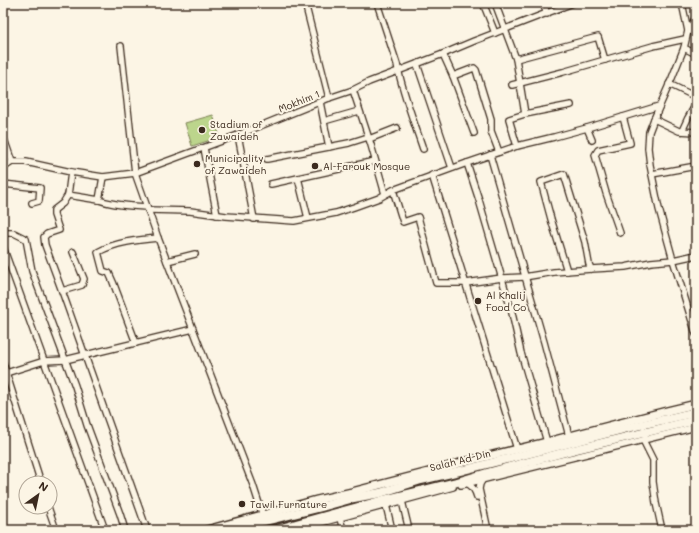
<svg xmlns="http://www.w3.org/2000/svg" width="699" height="533" font-family="Mali,sans-serif">
<style>
.grass{fill:#bcd58c;stroke:#7c8055}
.lines{fill:none;stroke-linecap:round;stroke-linejoin:round}
.minor-casing{stroke:#3b2a1e;stroke-width:8}
.major-casing{stroke:#3b2a1e;stroke-width:10}
.highway-casing{stroke:#3b2a1e;stroke-width:11}
.minor{stroke:#fcf5e5;stroke-width:5.5}
.major{stroke:#fcf5e5;stroke-width:7}
.highway{stroke:#fcf5e5;stroke-width:8}
.poi-dot{fill:#3b2a1e;stroke:#fcf5e5;stroke-width:1.5}
.labels{text-anchor:middle;dominant-baseline:central;stroke-width:4;stroke-linejoin:round;paint-order:stroke}
.street-label{font-size:10px;fill:#3b2a1e;stroke:#fcf5e5}
.poi-label{font-size:10px;fill:#3b2a1e;stroke:#fcf5e5;text-anchor:start}
</style>
<rect width="100%" height="100%" fill="#fcf5e5"/>
<filter id="ink" filterUnits="userSpaceOnUse"><feTurbulence type="fractalNoise" baseFrequency=".025" numOctaves="2"/><feDisplacementMap in="SourceGraphic" scale="8" xChannelSelector="R" yChannelSelector="G"/><feConvolveMatrix kernelMatrix="1 2 1 2 8 2 1 2 1" color-interpolation-filters="sRGB"/></filter>
<g filter="url(#ink)">
<polygon class="grass" points="213,115 220,137 192,146 185,123"/>
<g class="lines">
<defs>
<g id="minor">
<polyline points="305,3 329,98"/>
<path d="M 377,3 L 397,64 C 402,91 414,122 423,149"/>
<polyline points="483,3 495,33"/>
<polyline points="543,3 547,14"/>
<polyline points="682,3 688,31"/>
<polyline points="696,17 688,31 684,48 672,78 654,119 649,132 648,148 650,165 659,209 673,260 696,334"/>
<polyline points="121,46 135,173 158,238 253,485 263,516"/>
<polyline points="684,48 696,54"/>
<polyline points="443,54 453,76 474,133"/>
<polyline points="516,59 598,37 605,60"/>
<polyline points="417,64 452,168"/>
<polyline points="453,76 474,68 476,70 491,119 491,131 499,152"/>
<polyline points="669,84 696,97"/>
<polyline points="512,85 563,72 653,46 685,39"/>
<polyline points="353,90 371,145 385,194"/>
<polyline points="320,102 329,147"/>
<polyline points="525,114 571,105"/>
<polyline points="654,119 679,131 696,132"/>
<polyline points="324,121 359,111"/>
<polyline points="682,131 688,118 696,104"/>
<polyline points="238,135 254,219"/>
<polyline points="3,136 12,162"/>
<polyline points="369,139 397,128"/>
<polyline points="592,140 587,128 659,106"/>
<polyline points="517,146 554,137 587,128"/>
<polyline points="204,148 217,215"/>
<polyline points="490,155 544,342 569,436"/>
<polyline points="267,159 349,143 368,137"/>
<polyline points="467,163 479,200 512,313 521,353 547,442"/>
<polyline points="3,168 12,162 26,162 71,172 103,177 135,173 238,135 329,98 353,90 369,82 443,54 474,41 573,3"/>
<polyline points="71,172 68,195 63,203 54,210 54,215 59,230 47,234 44,237 45,245 62,291 147,530"/>
<polyline points="652,174 696,166"/>
<polyline points="432,175 517,449"/>
<polyline points="298,178 308,218"/>
<polyline points="3,184 40,188 39,201 32,203"/>
<polyline points="271,184 375,161"/>
<polyline points="393,190 403,222 418,217 436,283 466,283 502,278 524,277 554,272 591,269 625,267 651,262 673,260 696,255"/>
<polyline points="68,195 99,200 103,177"/>
<path d="M 99,200 C 114,205 130,206 147,207"/>
<polyline points="148,210 190,211 226,216 294,221 336,213 354,207 379,198 393,190 467,163 517,146 509,119 525,114 516,59 495,3"/>
<polyline points="3,233 14,233 26,239 32,271 75,386 87,425 120,514 125,530"/>
<polyline points="620,233 606,193 595,155 598,150 630,143 623,117"/>
<polyline points="3,247 105,530"/>
<polyline points="167,261 195,254"/>
<polyline points="567,271 551,219 541,182 564,174 585,242 589,264 591,269"/>
<polyline points="62,291 82,285 84,279 73,252"/>
<path d="M 136,343 L 113,282 L 109,273 L 103,271 L 98,252 C 116,242 137,240 158,238"/>
<polyline points="3,363 41,483"/>
<polyline points="3,374 44,361 65,360 193,329"/>
<polyline points="643,440 653,460 653,482 656,503 662,530"/>
<polyline points="483,479 480,484 479,489 488,530"/>
<path d="M 467,483 C 473,487 475,490 477,497"/>
<polyline points="461,485 696,427"/>
<polyline points="402,501 409,530"/>
<polyline points="386,505 392,530"/>
<polyline points="48,507 56,530"/>
<polyline points="340,518 343,530"/>
<polyline points="295,530 453,487"/>
</g>
<polyline id="major" points="207,530 317,500 352,492 429,472 464,462 547,442 667,411 696,404"/>
<g id="highway">
<polyline points="229,530 321,507 354,498 380,493 421,480 464,470 628,428 696,412"/>
<polyline points="274,530 380,501 457,482 487,473 573,450 696,420"/>
</g>
</defs>
<use href="#minor" class="minor-casing"/>
<use href="#major" class="major-casing"/>
<use href="#highway" class="highway-casing"/>
<use href="#minor" class="minor"/>
<use href="#major" class="major"/>
<use href="#highway" class="highway"/>
</g>
</g>
<g class="poi-dot">
<circle cx="202" cy="130" r="4"/>
<circle cx="197" cy="164" r="4"/>
<circle cx="315" cy="166" r="4"/>
<circle cx="478" cy="301" r="4"/>
<circle cx="242" cy="504" r="4"/>
</g>
<g class="labels">
<g class="street-label">
<text transform="translate(299 101) rotate(-22)">Mokhim 1</text>
<text transform="translate(460 460) rotate(-14)">Salah Ad-Din</text>
</g>
<g class="poi-label">
<text x="210" y="124">Stadium of<tspan x="210" dy="12">Zawaideh</tspan></text>
<text x="205" y="158">Municipality<tspan x="205" dy="12">of Zawaideh</tspan></text>
<text x="323" y="166">Al-Farouk Mosque</text>
<text x="486" y="295">Al Khalij<tspan x="486" dy="12">Food Co</tspan></text>
<text x="250" y="504">Tawil Furnature</text>
</g>
</g>
<rect width="699" height="533" fill="none" stroke="#fcf5e5" stroke-width="16"/>
<rect x="8" y="8" width="683" height="517" fill="none" stroke="#3b2a1e" stroke-width="1.5" filter="url(#ink)"/>
<g transform="translate(38 495) rotate(33)"><circle r="19" fill="#fcf5e5" stroke="#afa495"/>
<path d="M0-3L7 15L0 10L-7 15Z" fill="#3b2a1e"/>
<text y="-6" font-size="11" font-weight="bold" text-anchor="middle" fill="#3b2a1e">N</text>
</g>
</svg>
